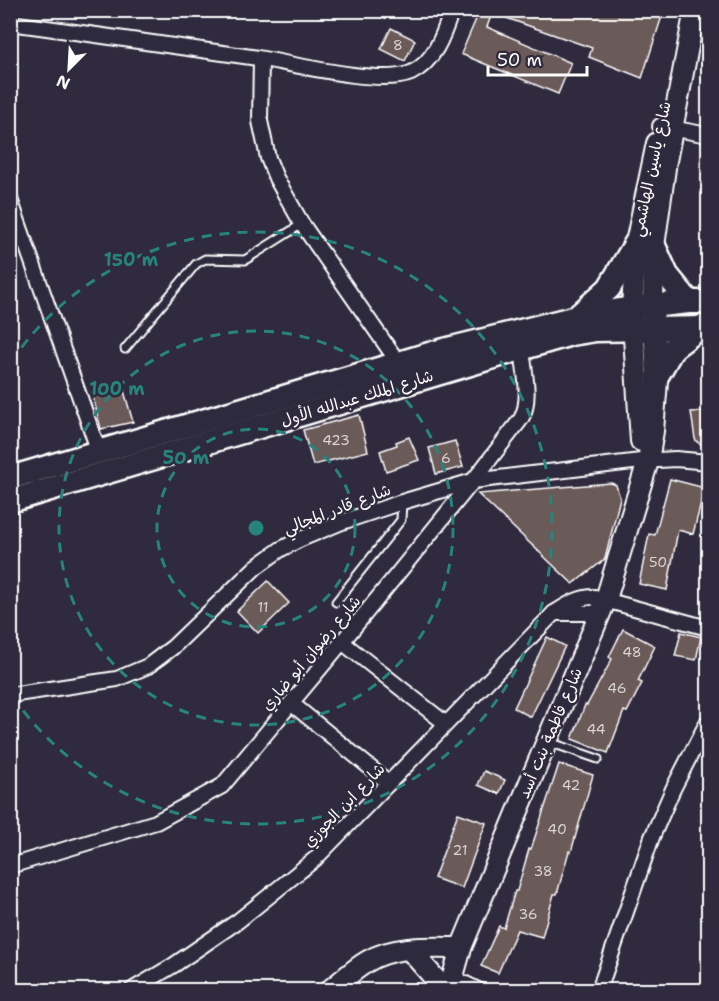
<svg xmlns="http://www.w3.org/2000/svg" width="719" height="1001" font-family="'Shantell Sans','Playpen Sans Arabic',sans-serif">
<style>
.building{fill:#6a5a58;stroke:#fff;stroke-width:1.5}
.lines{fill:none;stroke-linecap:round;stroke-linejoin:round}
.lane-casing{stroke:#fff;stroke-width:11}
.street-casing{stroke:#fff;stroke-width:18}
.secondary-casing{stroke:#fff;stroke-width:24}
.primary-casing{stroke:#fff;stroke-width:27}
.lane{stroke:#2f2a3d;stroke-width:7}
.street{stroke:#2f2a3d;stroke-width:14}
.secondary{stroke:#2f2a3d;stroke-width:20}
.primary{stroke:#2f2a3d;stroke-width:22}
.ring{fill:none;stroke:#27847c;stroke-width:3;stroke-dasharray:10 8}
.labels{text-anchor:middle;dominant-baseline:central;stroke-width:5;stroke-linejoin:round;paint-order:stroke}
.number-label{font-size:14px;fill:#dad6d5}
.street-label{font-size:16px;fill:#fff;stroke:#2f2a3d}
.centre{fill:#27847c;stroke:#2f2a3d;stroke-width:3}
.ring-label{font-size:18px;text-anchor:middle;font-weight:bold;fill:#27847c;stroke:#2f2a3d;stroke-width:5;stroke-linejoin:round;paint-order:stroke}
</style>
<rect width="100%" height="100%" fill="#2f2a3d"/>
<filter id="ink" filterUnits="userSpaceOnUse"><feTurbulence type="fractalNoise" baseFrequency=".0167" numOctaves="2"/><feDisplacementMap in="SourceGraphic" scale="12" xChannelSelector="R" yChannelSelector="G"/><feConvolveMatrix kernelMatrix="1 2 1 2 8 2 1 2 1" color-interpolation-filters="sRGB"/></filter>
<g filter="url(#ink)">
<g class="building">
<polygon points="480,10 664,10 642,78 589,57 592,48 492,13 487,27 571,63 558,94 461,54"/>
<polygon points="391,28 415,40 405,61 381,49"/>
<polygon points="122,384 133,422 101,429 92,392"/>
<polygon points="708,411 708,448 697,442 695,439 691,412"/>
<polygon points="359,415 368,451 313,465 303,430"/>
<polygon points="409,437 419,460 386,471 380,451 397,445 396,442"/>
<polygon points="455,441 463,467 436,474 429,448"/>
<polygon points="670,479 705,488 693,534 678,530 667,590 639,584 649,534 655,535"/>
<polygon points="611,483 616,485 620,498 605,559 573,584 478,494"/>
<polygon points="268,581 289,603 258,633 237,611"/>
<polygon points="623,629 655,646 638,681 642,683 627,712 624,711 608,753 572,739 585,705 587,705 612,659 609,657"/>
<polygon points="681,632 701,637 696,660 675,656"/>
<polygon points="547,637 565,646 531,717 514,708"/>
<polygon points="559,764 593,775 571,852 569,851 557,894 554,894 542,937 517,930 498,973 481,966 499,926 504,928 515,891 517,891 529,849 531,849"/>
<polygon points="484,771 505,780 499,794 478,785"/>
<polygon points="458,813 486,823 462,888 434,878"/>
</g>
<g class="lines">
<defs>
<g id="lane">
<polyline points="684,12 708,16"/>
<polyline points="125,349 196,264 205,259 245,260 302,224"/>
<polyline points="336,602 401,520 402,502"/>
<polyline points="549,742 598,759"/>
</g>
<g id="street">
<path d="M 10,23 C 93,34 176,46 258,58 C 293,64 381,86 411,73 C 435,62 444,33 452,10"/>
<polyline points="261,59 260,121 268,158 276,178 302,224 400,365"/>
<polyline points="660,126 708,135"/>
<polyline points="10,199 99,452"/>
<polyline points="554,613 600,613"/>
<polyline points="342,642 445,723"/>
<polyline points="10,695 117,679 148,666 173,647 256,567 281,549 301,539 342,522 402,502 473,481 641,461 676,459 708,462"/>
<polyline points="291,703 389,783"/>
<path d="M 10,866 L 156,822 L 222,786 L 342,642 L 473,481 L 521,419 C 532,399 524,371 522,349"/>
<polyline points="452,977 478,990"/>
<path d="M 132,990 L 174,965 L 238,921 L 315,859 L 554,613 C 567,605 579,597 594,597 L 708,628"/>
<polyline points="599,990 652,837 673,789 708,721"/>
</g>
<g id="secondary">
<polyline points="641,441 632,308 636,243 657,143"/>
<polyline points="409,949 445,990"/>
<path d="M 330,990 C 342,981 354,969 368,961 C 395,945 430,948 461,948"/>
<polyline points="449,990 461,948 606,599 648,461 653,431 657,381 653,307 654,246 666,161 695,10"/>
</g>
<g id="primary">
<polyline points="654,246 667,275 689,302"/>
<polyline points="577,317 609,288 636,243"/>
<polyline points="657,376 673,348 701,327"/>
<polyline points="10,478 436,352 577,317 632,308 689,302 708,302"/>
<polyline points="10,501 571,334 596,330 708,328"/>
</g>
</defs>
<use href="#lane" class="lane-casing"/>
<use href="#street" class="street-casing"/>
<use href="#secondary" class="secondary-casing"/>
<use href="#primary" class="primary-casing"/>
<use href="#lane" class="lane"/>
<use href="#street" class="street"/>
<use href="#secondary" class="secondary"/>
<use href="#primary" class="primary"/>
</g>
</g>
<g class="ring">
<circle cx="256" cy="528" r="99"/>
<circle cx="256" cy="528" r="197"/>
<path d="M11 362A296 296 0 1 1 11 694"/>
</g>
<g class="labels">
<g class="number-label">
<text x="398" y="45">8</text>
<text x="336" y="440">423</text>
<text x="446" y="458">6</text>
<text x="658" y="562">50</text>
<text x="263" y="607">11</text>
<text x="632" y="652">48</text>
<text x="617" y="688">46</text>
<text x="596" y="729">44</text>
<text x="571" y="785">42</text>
<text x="557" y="829">40</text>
<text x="460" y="850">21</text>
<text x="543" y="871">38</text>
<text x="528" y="914">36</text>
</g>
<g class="street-label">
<text transform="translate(651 169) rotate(-78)">شارع ياسين الهاشمي</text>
<text transform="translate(357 398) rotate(-17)">شارع الملك عبدالله الأول</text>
<text transform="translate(337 509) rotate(-21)">شارع قادر المجالي</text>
<text transform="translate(311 653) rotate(-50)">شارع رضوان أبو ضاري</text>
<text transform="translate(550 733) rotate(-67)">شارع فاطمة بنت أسد</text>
<text transform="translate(344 805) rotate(-46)">شارع ابن الجوزي</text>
</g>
</g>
<circle cx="256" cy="528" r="9" class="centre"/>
<g class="ring-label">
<text x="131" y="266">150 m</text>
<text x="117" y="395">100 m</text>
<text x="186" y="464">50 m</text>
</g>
<rect width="719" height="1001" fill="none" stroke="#2f2a3d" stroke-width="36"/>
<rect x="18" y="18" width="683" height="965" fill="none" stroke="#fff" stroke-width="2" filter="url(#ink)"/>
<g transform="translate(69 69) rotate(204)" stroke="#2f2a3d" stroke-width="4.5" paint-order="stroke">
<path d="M0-4.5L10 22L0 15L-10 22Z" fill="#ffffff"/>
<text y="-9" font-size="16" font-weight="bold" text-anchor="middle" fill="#ffffff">N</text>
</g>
<path d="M488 66v9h99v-9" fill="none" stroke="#ffffff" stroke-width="3"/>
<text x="497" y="66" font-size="18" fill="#ffffff" stroke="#2f2a3d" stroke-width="4.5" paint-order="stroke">50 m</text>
</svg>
